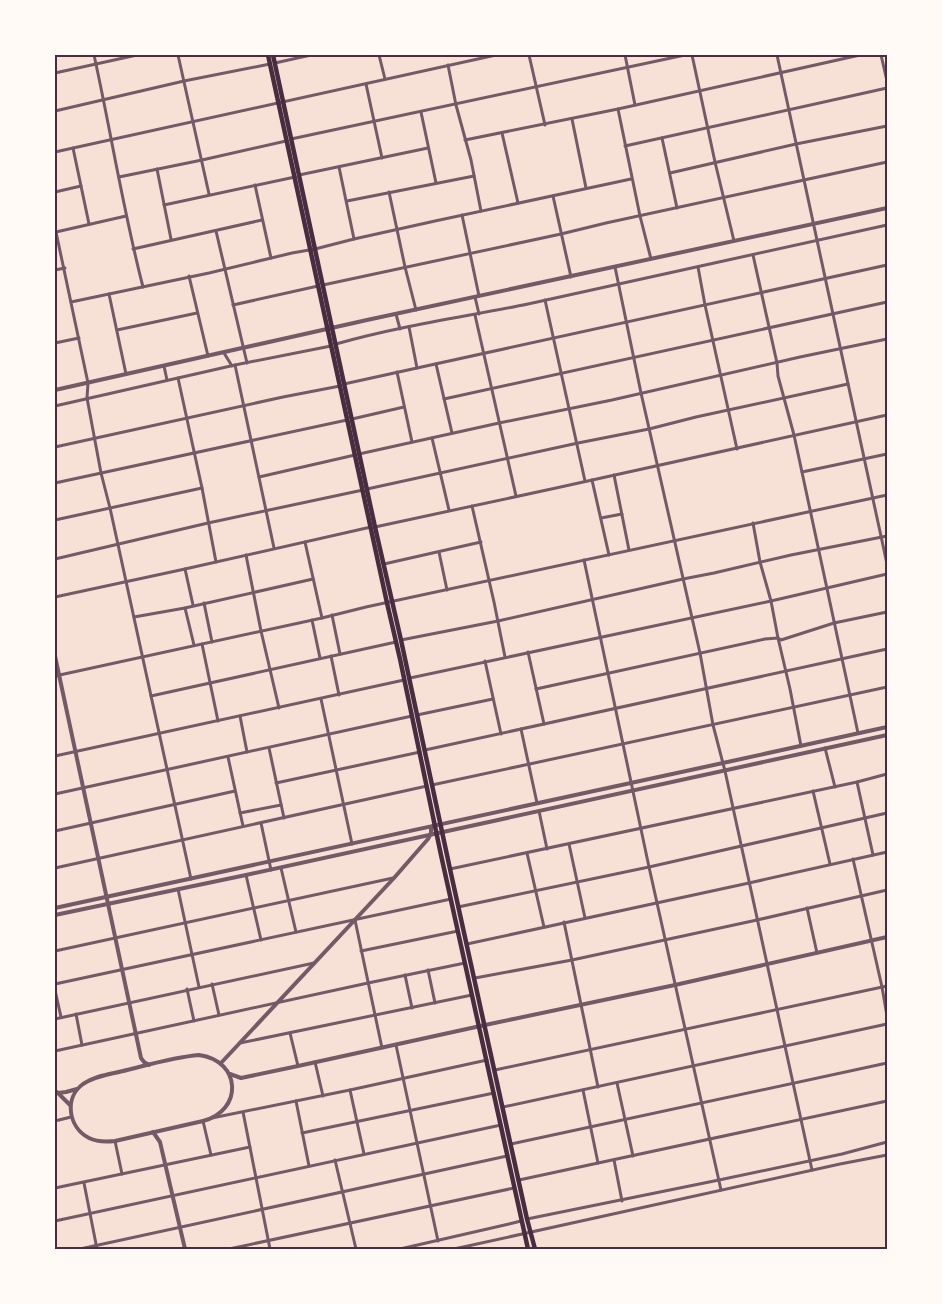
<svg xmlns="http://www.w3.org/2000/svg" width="942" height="1304" font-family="'Roboto Serif',serif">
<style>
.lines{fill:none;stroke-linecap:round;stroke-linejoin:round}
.minor{stroke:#755966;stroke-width:3}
.tertiary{stroke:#755966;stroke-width:4}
.secondary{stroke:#4a2c40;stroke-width:4.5}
.neatline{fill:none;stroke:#4a2c40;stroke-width:2}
</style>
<rect width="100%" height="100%" fill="#f7e1d7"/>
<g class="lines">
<g class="minor">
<path d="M 94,55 C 111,132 123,210 143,287"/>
<polyline points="178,55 209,194"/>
<polyline points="379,55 385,79"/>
<polyline points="529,55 545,125"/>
<polyline points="625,55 635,105"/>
<polyline points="692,55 715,162 734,241"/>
<polyline points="777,55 887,564"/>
<polyline points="881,55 887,81"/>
<polyline points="275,63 311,55"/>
<polyline points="448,65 456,105 471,160 481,211"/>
<polyline points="55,73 137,55"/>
<polyline points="366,84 382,158"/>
<polyline points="618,109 640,216 651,259"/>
<polyline points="55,111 184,81 270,64"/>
<polyline points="421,112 436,183"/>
<polyline points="572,119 586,188"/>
<polyline points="502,133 518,203"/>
<polyline points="662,138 677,208"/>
<polyline points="291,139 685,55"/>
<polyline points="465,140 618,109 860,55"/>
<polyline points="625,146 887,88"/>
<polyline points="73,148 89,224"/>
<polyline points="55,152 496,55"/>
<polyline points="339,167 354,239"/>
<polyline points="157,169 171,239"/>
<polyline points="670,173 796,144 887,126"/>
<polyline points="299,175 428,148"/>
<polyline points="119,177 202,160 286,141"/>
<polyline points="255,185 271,258"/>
<polyline points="55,192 81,186"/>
<polyline points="389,192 405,267 416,310"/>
<polyline points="553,196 571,277"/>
<polyline points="347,201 474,176"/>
<polyline points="164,205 295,177"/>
<polyline points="462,215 479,296"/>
<polyline points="216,231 247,363"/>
<polyline points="56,232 88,383 87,398 101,473 110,508 191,879"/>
<polyline points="56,232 126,216"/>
<polyline points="133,249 262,220"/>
<polyline points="753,255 777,363 778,376 794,435 858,733"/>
<polyline points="615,267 641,393 700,653 713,725 725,771 812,1170"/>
<polyline points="698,267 705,305 737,449"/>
<polyline points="55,270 65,268"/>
<polyline points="189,276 208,356"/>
<polyline points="323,285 561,234 606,223 887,162"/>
<polyline points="109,294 126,374"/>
<polyline points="475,297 479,314"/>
<polyline points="545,300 585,481"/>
<polyline points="71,302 209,273 292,253 315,249 354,239 435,221 631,179"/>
<polyline points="233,305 318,286"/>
<polyline points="396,314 400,329"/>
<polyline points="475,315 516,496"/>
<polyline points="409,327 417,368"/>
<polyline points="117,330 197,313"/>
<polyline points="55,343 79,338"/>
<path d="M 336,344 C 399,326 464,317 528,304 C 648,278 767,251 887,225"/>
<polyline points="224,353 232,366"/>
<polyline points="436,364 452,433"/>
<polyline points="235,365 274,548"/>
<polyline points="164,366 167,380"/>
<polyline points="397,372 412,442"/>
<polyline points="178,378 202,488 216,562"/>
<polyline points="344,384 887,265"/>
<polyline points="444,399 887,302"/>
<polyline points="55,406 235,365 331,346"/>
<polyline points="352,419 404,407"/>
<polyline points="432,438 449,510"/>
<polyline points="55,447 283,397 340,386"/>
<polyline points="359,454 499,423 612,400 800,357 887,339"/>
<polyline points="802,472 887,454"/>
<polyline points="614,475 629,550"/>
<polyline points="259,477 355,455"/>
<polyline points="592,480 609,555"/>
<polyline points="55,483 347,420"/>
<polyline points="367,489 578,443 649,429 696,417 848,384"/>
<polyline points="472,506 494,602 505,657"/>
<polyline points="601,518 622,514"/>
<polyline points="55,520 202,488"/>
<polyline points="753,523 760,562 771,601 778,638 790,689 801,746"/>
<polyline points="375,527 556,488 887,415"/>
<polyline points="305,542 322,618"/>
<polyline points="439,552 447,590"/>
<polyline points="246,555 261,631 279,708"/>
<polyline points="55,559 208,523 363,490"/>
<polyline points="584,560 649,867 721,1190"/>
<polyline points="384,564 481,542"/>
<polyline points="185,569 193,605"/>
<polyline points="55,597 185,569 371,527"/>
<polyline points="204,603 212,642"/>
<polyline points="185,608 194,645"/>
<polyline points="332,615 340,654"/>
<polyline points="134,617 185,608 313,579"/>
<polyline points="312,620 320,658"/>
<polyline points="401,640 498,621 683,579 714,573 791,555 887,536"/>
<polyline points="202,644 218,721"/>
<polyline points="528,652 544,724"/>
<polyline points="331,656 339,695"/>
<polyline points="485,661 501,734"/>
<polyline points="55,676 322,618 366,607 887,495"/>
<polyline points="410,678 771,601 887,574"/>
<polyline points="536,689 765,639 778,638 781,640 834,623 887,612"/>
<polyline points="151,696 396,642"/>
<polyline points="321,699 352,844"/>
<polyline points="417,715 493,699"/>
<polyline points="240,716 247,752"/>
<polyline points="521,729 537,803"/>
<polyline points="269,748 284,818"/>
<polyline points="825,748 835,787"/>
<polyline points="425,750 887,649"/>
<polyline points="55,756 404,680"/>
<polyline points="228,757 243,826"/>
<polyline points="857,782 873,855"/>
<polyline points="276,783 420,752"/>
<polyline points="432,785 887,687"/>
<polyline points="813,791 830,864"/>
<polyline points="55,794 412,716"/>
<polyline points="539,811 547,849"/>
<polyline points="240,813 281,805"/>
<polyline points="261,823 271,870"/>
<polyline points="55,831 235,791"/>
<polyline points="569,844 585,918"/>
<polyline points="527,853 544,927"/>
<polyline points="853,859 882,987 887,1016"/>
<polyline points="55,868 427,786"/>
<polyline points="281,868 296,932"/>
<polyline points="450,869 857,782 887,774"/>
<polyline points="246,875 261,940"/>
<polyline points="178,889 199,987"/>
<polyline points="458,907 649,867 887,813"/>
<polyline points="807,908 817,953"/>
<polyline points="355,920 382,1048"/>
<polyline points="564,922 598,1087"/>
<polyline points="467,944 749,883 887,852"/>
<polyline points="55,951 393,878"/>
<polyline points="361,951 458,931"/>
<polyline points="428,970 435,1003"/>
<polyline points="405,975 412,1008"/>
<polyline points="475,978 572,960 757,920 887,890"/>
<polyline points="55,984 451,899"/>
<polyline points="212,984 219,1015"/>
<polyline points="187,989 194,1021"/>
<polyline points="55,990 61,1017"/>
<polyline points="76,1014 82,1045"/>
<polyline points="55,1019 314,963"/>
<polyline points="290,1033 298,1066"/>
<polyline points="240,1043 472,995"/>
<polyline points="396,1045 438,1241"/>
<polyline points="55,1051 368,983 465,963"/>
<polyline points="315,1062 323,1096"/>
<polyline points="495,1070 887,986"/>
<polyline points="617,1083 633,1156"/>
<polyline points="350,1090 364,1154"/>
<polyline points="583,1090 598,1163"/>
<polyline points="296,1101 309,1166"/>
<polyline points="503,1107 887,1024"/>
<polyline points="243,1112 270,1249"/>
<polyline points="212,1118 350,1090 487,1060"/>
<polyline points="55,1121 71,1117"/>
<polyline points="203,1121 211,1155"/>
<polyline points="302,1133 494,1093"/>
<polyline points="115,1141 122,1174"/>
<polyline points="511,1144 887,1063"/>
<polyline points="335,1160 356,1249"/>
<polyline points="614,1160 622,1201"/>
<polyline points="519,1180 887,1101"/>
<polyline points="84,1183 97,1249"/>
<polyline points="55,1188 250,1147"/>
<polyline points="527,1219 719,1180 842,1154 887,1142"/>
<polyline points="55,1221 501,1125"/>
<polyline points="80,1249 507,1156"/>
<polyline points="229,1249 514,1188"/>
<polyline points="400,1249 509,1224 521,1221"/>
<polyline points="454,1249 840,1164 887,1155"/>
</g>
<g class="tertiary">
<polyline points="55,390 367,320 887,208"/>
<polyline points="55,656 141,1058 144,1062 149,1065"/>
<polyline points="55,908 732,761 887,727"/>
<polyline points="55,915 246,875 887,735"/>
<path d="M 199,1055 C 242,1061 243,1111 203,1121 L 115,1141 C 106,1142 97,1142 89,1138 C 68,1127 64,1098 83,1084 C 96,1075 113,1074 127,1070 C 151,1064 175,1057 199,1055 Z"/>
<polyline points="221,1063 394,878 428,839 431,833 431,827"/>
<polyline points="230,1074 241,1078 298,1066 485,1025 675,985 887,937"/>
<polyline points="55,1091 58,1093 70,1105"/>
<polyline points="58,1093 66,1092 77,1089"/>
<polyline points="153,1132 160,1142 185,1249"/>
</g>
<g class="secondary">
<polyline points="268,55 387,603 400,659 441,855 528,1249"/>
<polyline points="273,55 375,527 401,640 450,869 527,1219 535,1249"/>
</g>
</g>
<rect width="942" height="1304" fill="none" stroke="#fffaf5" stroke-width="112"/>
<rect x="56" y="56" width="830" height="1192" class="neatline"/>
</svg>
